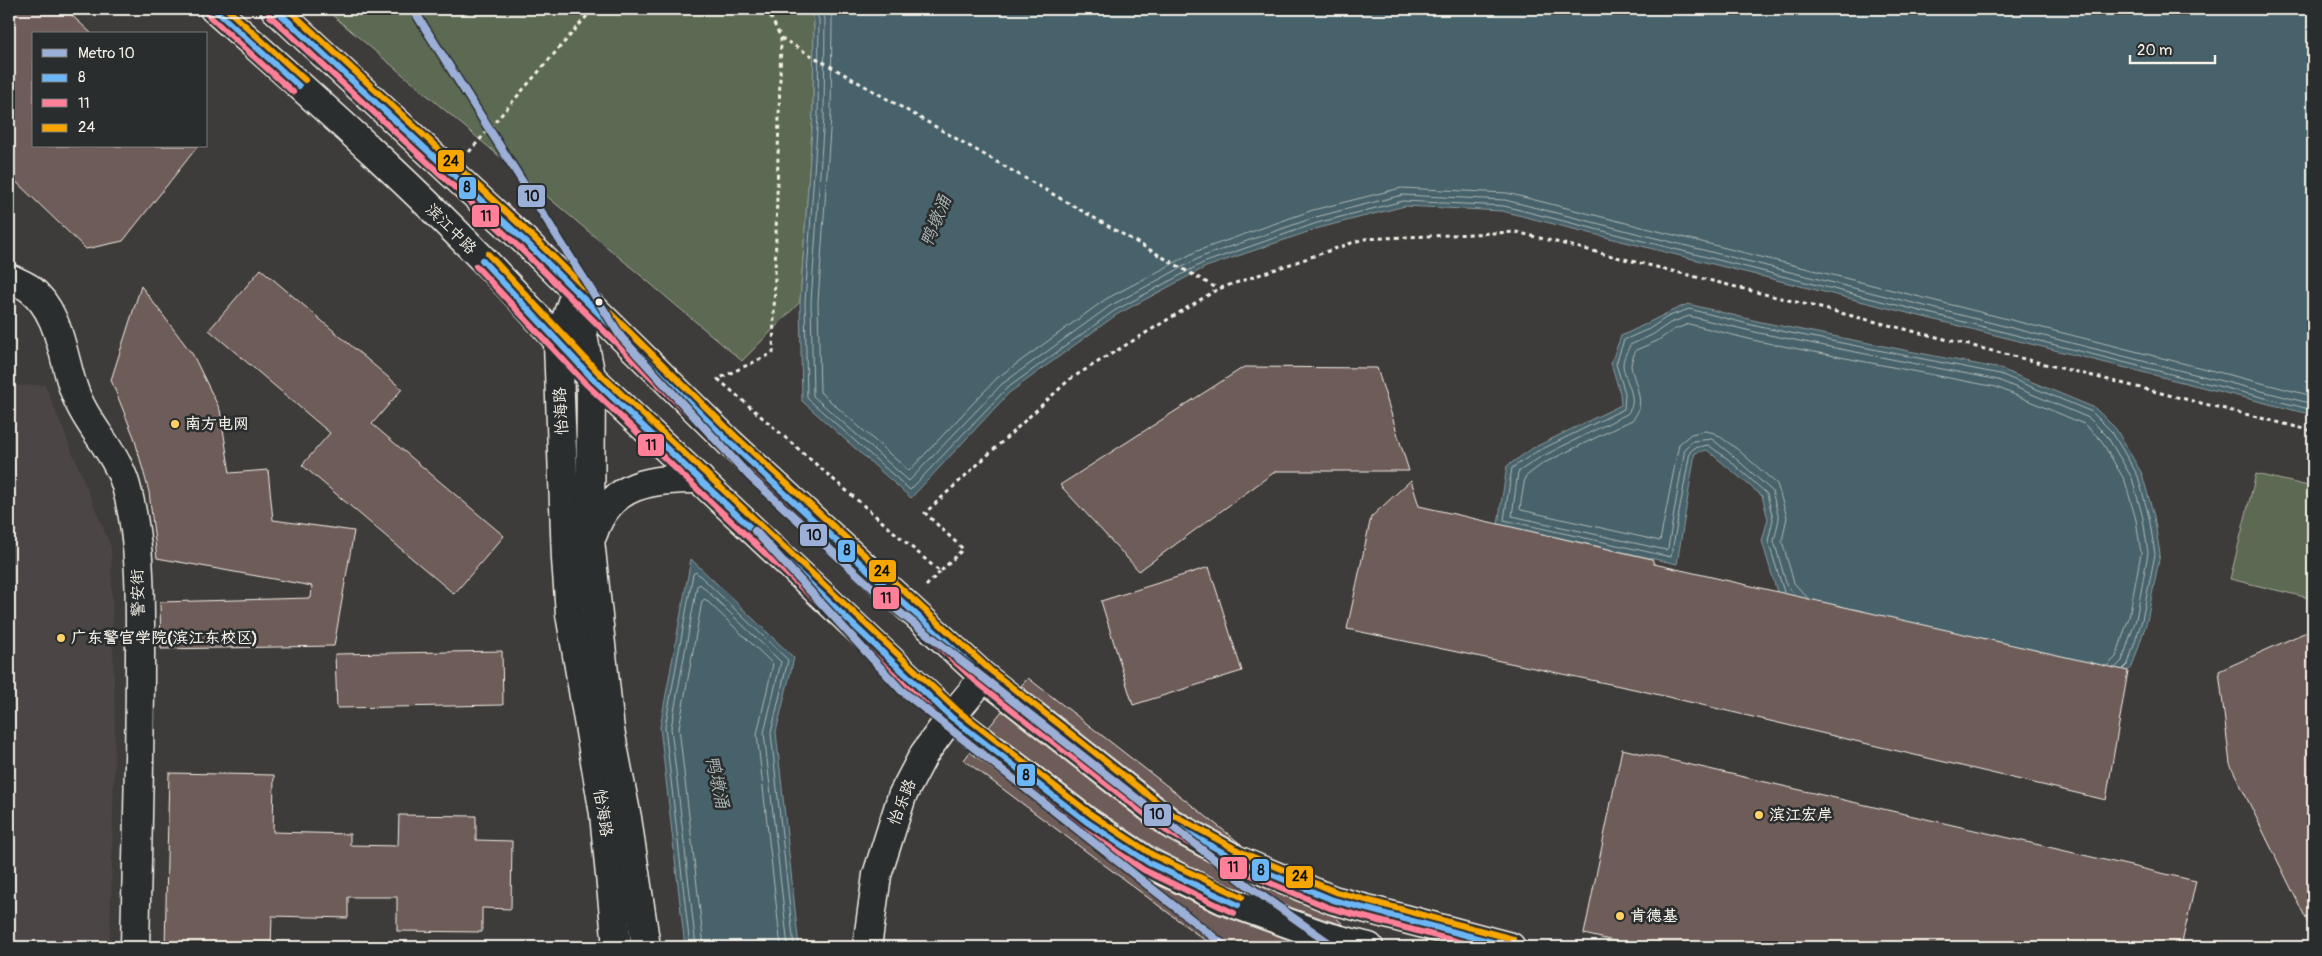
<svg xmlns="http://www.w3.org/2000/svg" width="2322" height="956" font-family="Pangolin,'LXGW WenKai TC',sans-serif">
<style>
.built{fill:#4c4544}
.green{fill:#5d6a52;stroke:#a8ae9d}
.water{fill:#46626a;stroke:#8c9b9c}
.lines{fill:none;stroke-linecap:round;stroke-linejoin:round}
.shore{stroke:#aeb8b6;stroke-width:1}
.building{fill:#6e5b58;stroke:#f4f1e8}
.secondary-casing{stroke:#f4f1e8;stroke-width:31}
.path{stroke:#f4f1e8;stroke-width:3;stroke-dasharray:4 4;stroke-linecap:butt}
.secondary{stroke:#2a2d2e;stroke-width:28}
.bus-1-casing{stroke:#2a2d2e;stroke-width:10}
.bus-2-casing{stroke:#2a2d2e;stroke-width:10}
.bus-3-casing{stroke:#2a2d2e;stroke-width:10}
.bus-1{stroke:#6db6f5;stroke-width:6}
.bus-2{stroke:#ff8098;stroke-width:6}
.bus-3{stroke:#f7a600;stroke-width:6}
.metro-1-casing{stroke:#2a2d2e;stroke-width:11}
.metro-1{stroke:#9bafd7;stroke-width:8}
.bus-dot{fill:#f4f1e8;stroke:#2a2d2e;stroke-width:2}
.poi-dot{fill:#ffd166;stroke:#2a2d2e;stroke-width:2}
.labels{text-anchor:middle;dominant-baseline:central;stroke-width:5;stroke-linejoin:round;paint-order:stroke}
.street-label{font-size:16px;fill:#f4f1e8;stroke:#2a2d2e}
.poi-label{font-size:16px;font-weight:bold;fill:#f4f1e8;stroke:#2a2d2e;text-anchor:start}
.water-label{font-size:18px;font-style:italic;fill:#aeb8b6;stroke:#2a2d2e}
.line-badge{stroke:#2a2d2e;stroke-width:2}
.pale-badge-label{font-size:14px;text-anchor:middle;font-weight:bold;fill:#111}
</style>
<rect width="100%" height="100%" fill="#3e3b3b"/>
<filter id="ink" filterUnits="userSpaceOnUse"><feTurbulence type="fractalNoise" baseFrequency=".02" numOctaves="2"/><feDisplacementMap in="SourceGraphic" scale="10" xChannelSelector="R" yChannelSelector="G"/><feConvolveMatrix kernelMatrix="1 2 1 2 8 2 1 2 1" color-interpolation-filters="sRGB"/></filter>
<g filter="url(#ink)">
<polygon class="built" points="45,385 111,547 115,729 110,947 9,947 9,386"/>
<g class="green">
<polygon points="325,9 807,9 814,19 813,115 800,302 742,361"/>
<polygon points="2256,474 2313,487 2313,599 2230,579"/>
</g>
<g class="water">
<polygon points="807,9 2313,9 2313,415 1502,211 1405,206 1319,228 1206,267 1116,315 1009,393 911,498 802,401 800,302 813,115 814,19"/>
<path d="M 1688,304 L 1761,322 L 2001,369 L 2095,408 L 2116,429 L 2142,474 L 2154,516 L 2160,554 L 2147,621 L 2132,667 L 2079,724 L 1777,592 L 1762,541 L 1768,519 L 1762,496 L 1707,450 L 1695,453 L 1677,564 L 1498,524 L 1507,466 L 1533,448 L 1621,405 L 1620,393 L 1611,363 L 1621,336 C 1644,326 1664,313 1688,304 Z"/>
<polygon points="691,559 794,658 776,732 799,947 685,947 660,727"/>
</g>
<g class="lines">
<g class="shore">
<polyline points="813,9 819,19 818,115 805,302 807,398 910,490 1006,389 1114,311 1203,263 1317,223 1403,201 1504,206 2313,410"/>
<polyline points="821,9 825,19 824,116 811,302 813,396 909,481 1002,384 1110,306 1201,257 1316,217 1402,195 1505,200 2313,404"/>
<polyline points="829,9 832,18 831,116 818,302 820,392 909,471 997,378 1106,299 1197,251 1313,210 1401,188 1507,193 2313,396"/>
<polyline points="1784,592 1768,541 1773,519 1767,494 1728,459 1708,445 1694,448 1690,452 1671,557 1504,520 1512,468 1536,452 1624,409 1625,393 1616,364 1624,340 1649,329 1667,317 1689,309 1760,327 2000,374 2092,412 2112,432 2138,476 2149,517 2155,554 2142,620 2128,664 2123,669"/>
<path d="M 1794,594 L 1787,586 L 1774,541 L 1779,519 L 1772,491 L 1732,455 L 1712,439 L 1693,441 L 1685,448 L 1668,548 L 1666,550 L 1512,516 L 1518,472 L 1539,458 L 1627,414 C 1641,399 1623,380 1623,364 C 1623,358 1628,350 1630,345 L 1652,335 L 1670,323 L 1689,316 L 1759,333 L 1998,380 L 2089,418 L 2107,436 L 2132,478 L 2143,518 L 2148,553 L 2136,619 L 2122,661 L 2116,667"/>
<path d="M 1807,597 L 1794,583 L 1782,541 L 1787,517 L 1777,484 L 1737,449 L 1715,433 L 1705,431 L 1691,434 L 1679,444 L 1660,541 L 1521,510 L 1520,508 L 1525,477 L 1542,464 L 1632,420 C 1648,404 1634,384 1631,366 C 1631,361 1634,355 1636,350 L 1657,341 L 1673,330 L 1689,324 L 1757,341 L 1996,387 L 2084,424 L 2101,440 L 2125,481 L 2136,520 L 2141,553 L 2129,617 L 2116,657 L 2108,665"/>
<polyline points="690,947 665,727 693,574 696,572 788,660 771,733 794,947"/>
<polyline points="696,947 671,728 697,586 700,584 781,662 764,733 788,947"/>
<polyline points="704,947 679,728 702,601 705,599 773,664 757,734 781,947"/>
</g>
</g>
<g class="building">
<polygon points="9,9 65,9 92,34 34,34 34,146 198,146 123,241 86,249 9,175"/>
<polygon points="261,269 402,389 372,424 504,536 454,594 302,465 330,433 209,330"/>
<polygon points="141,286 193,355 220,410 230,473 268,470 273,520 354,531 334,646 161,649 160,602 311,598 312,586 157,558 149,492 134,437 111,380"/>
<polygon points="1244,367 1377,368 1409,471 1276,471 1139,571 1060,485"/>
<polygon points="1411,480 1419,506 1652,559 1654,564 2128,671 2106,800 1634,689 1347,629 1371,517"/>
<polygon points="1209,567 1242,671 1133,705 1101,601"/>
<polygon points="2313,629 2313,933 2230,764 2219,671"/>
<polygon points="502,651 503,705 337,708 335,654"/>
<polygon points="1028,678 1184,799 1242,845 1179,810 1021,686"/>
<polygon points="1002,711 1162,837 1229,873 1334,916 1344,925 1326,920 1228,885 1157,849 1096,809 989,727"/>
<polygon points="1622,749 2196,881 2181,947 1640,947 1584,934"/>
<polygon points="970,752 1078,834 1140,876 1217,914 1309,947 1214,947 964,760"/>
<polygon points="169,773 274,775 273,832 350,834 350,845 398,846 399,815 476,816 476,840 512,841 511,909 482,908 482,932 397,931 397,897 348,897 348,918 272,916 271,947 165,947"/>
</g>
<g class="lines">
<defs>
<g id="secondary">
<path d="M 214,9 C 319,102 430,200 525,304 C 547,328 568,353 591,377 L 951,717 L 1087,822 L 1149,863 L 1222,899 L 1321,935 L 1369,947"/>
<polyline points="275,9 527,243 729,442 984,677 1170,823 1235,859 1333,900 1511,947"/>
<path d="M 9,278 C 15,281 23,284 29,288 C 60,311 62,356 74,390 C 86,425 116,451 126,486 C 142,543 140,605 140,663 C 140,758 137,853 135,947"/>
<polyline points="575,293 558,343 566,559 570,614 604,814 617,947"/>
<polyline points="575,294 591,377 590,540 610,730 627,818 646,947"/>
<path d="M 593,534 C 610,482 652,479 700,479"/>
<polyline points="867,947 877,875 902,796 924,754 951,717 984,677"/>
</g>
</defs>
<use href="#secondary" class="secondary-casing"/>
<g class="path">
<polyline points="767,9 781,38 773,353 718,379 940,572 963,549 925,513 1070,379 1218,289 1363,239 1516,232 2313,431"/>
<polyline points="781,38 1218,289"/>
<polyline points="469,152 593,9"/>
<polyline points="926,586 940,572"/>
</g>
<use href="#secondary" class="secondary"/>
<defs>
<g id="bus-1">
<polyline points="214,9 299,86"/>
<polyline points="275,9 527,243 729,442 984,677 1170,823 1235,859 1333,900 1511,947"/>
<polyline points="482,260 591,377 951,717 1087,822 1149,863 1238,905"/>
</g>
<g id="bus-2">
<polyline points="208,15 293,92"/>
<polyline points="269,15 521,249 723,448 978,683 1165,830 1232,867 1330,908 1478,947"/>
<polyline points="476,266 585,383 946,724 1082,829 1144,870 1234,913"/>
</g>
<g id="bus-3">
<polyline points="227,9 305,80"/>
<polyline points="288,9 533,237 735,436 990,670 1175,816 1239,851 1336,892 1513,939"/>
<polyline points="488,254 597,371 957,710 1092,815 1153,855 1242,897"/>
</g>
</defs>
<use href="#bus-1" class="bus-1-casing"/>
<use href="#bus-2" class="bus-2-casing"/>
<use href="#bus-3" class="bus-3-casing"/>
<use href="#bus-1" class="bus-1"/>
<use href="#bus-2" class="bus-2"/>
<use href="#bus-3" class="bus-3"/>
<defs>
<g id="metro-1">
<polyline points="413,9 621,337 750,477 898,611 1247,885 1335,947"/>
<polyline points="755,531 901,690 1226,947"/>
</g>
</defs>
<use href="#metro-1" class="metro-1-casing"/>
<use href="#metro-1" class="metro-1"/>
</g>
</g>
<circle class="bus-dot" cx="599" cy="302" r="4.5"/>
<g class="poi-dot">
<circle cx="175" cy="424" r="5"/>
<circle cx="61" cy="638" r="5"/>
<circle cx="1759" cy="815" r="5"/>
<circle cx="1620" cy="916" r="5"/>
</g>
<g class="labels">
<g class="street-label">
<text transform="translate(451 229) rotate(45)">滨江中路</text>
<text transform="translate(561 411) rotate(-93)">怡海路</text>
<text transform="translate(138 593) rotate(-92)">警安街</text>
<text transform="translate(902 802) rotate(-68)">怡乐路</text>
<text transform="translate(603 813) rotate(81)">怡海路</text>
</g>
<g class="poi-label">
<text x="185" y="424">南方电网</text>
<text x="71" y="638">广东警官学院(滨江东校区)</text>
<text x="1769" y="815">滨江宏岸</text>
<text x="1630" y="916">肯德基</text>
</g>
<g class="water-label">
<text transform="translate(936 221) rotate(-68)">鸭墩涌</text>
<text transform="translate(717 782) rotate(78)">鸭墩涌</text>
</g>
</g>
<g class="line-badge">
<rect x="437" y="149" width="28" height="24" rx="5" fill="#f7a600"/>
<rect x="458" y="176" width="19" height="24" rx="5" fill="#6db6f5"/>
<rect x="517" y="184" width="29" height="24" rx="5" fill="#9bafd7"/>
<rect x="471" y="204" width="29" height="24" rx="5" fill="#ff8098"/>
<rect x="637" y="433" width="28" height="24" rx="5" fill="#ff8098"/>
<rect x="799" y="523" width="29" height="24" rx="5" fill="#9bafd7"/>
<rect x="837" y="539" width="19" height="24" rx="5" fill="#6db6f5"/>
<rect x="868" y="559" width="29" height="24" rx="5" fill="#f7a600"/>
<rect x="872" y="586" width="28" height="24" rx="5" fill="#ff8098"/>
<rect x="1016" y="763" width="20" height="24" rx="5" fill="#6db6f5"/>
<rect x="1143" y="803" width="29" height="24" rx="5" fill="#9bafd7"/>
<rect x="1219" y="856" width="29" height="24" rx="5" fill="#ff8098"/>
<rect x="1251" y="858" width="19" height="24" rx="5" fill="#6db6f5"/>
<rect x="1285" y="865" width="29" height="24" rx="5" fill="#f7a600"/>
</g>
<g class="pale-badge-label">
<text x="451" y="166">24</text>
<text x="467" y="192">8</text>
<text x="532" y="201">10</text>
<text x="486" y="221">11</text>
<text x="651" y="450">11</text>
<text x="814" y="540">10</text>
<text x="847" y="555">8</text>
<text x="882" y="576">24</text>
<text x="886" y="603">11</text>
<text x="1026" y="780">8</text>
<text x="1157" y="819">10</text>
<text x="1233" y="872">11</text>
<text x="1261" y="875">8</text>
<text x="1300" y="881">24</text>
</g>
<rect width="2322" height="956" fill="none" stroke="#2a2d2e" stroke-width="30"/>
<rect x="15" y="15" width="2292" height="926" fill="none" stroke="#f4f1e8" stroke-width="2" filter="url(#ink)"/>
<rect x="32" y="32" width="175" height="115" fill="#2a2d2e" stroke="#7b7b78"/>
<rect x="42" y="49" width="25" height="8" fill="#9bafd7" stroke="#7b7b78"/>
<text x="78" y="58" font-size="15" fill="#f4f1e8">Metro 10</text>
<rect x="42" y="74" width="25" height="8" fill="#6db6f5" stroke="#7b7b78"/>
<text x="78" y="82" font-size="15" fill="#f4f1e8">8</text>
<rect x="42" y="99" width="25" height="8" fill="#ff8098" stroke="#7b7b78"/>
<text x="78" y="108" font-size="15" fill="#f4f1e8">11</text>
<rect x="42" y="124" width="25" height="8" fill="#f7a600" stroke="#7b7b78"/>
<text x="78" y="132" font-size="15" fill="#f4f1e8">24</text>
<path d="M2130 55v8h85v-8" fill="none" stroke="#f4f1e8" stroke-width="2.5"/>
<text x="2137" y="55" font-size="15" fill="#f4f1e8" stroke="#2a2d2e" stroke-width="4" paint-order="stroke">20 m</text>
</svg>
